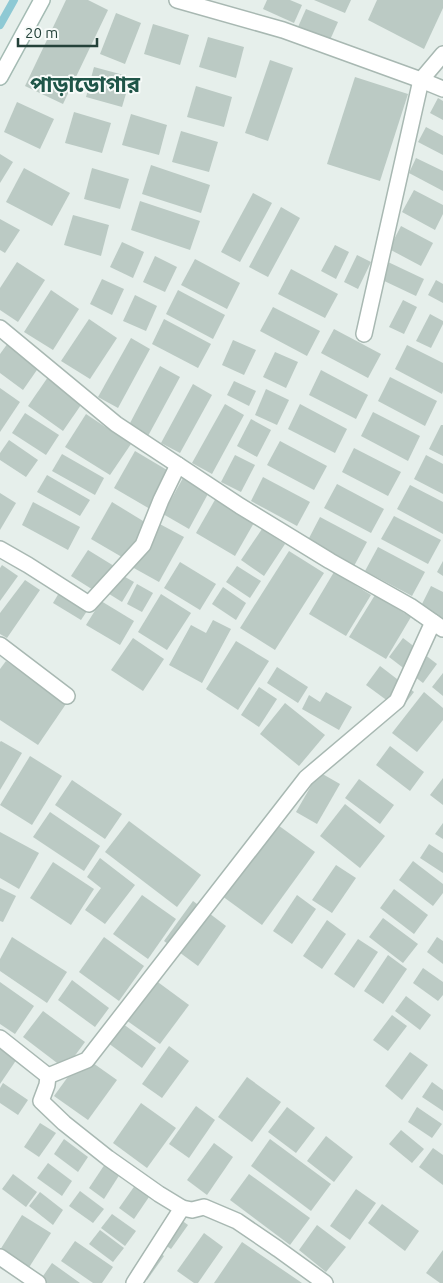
<svg xmlns="http://www.w3.org/2000/svg" width="443" height="1283" font-family="Ubuntu,'Noto Sans Bengali',sans-serif">
<style>
.lines{fill:none;stroke-linecap:round;stroke-linejoin:round}
.stream{stroke:#8ec9d4;stroke-width:8}
.building{fill:#bbcac4}
.minor-casing{stroke:#a8b8b2;stroke-width:18}
.secondary-casing{stroke:#a4bbb3;stroke-width:18}
.minor{stroke:#fff;stroke-width:15}
.secondary{stroke:#fff;stroke-width:15}
.labels{text-anchor:middle;dominant-baseline:central;stroke-width:4;stroke-linejoin:round;paint-order:stroke}
.district-label{font-size:22px;font-weight:bold;fill:#1f5548;stroke:#f7fbf9}
</style>
<rect width="100%" height="100%" fill="#e6efeb"/>
<g class="lines">
<polyline class="stream" points="0,25 14,0"/>
</g>
<g class="building">
<polygon points="66,0 88,0 108,10 63,104 25,86"/>
<polygon points="267,0 290,0 302,5 294,23 263,9"/>
<polygon points="314,0 351,0 345,13"/>
<polygon points="377,0 443,0 443,8 424,49 368,20"/>
<polygon points="306,9 338,22 330,40 298,27"/>
<polygon points="116,13 141,23 125,64 100,54"/>
<polygon points="153,24 189,35 180,65 144,54"/>
<polygon points="208,37 244,47 236,78 199,67"/>
<polygon points="270,60 293,68 268,141 245,133"/>
<polygon points="94,67 131,77 122,107 86,97"/>
<polygon points="355,77 408,94 380,181 327,164"/>
<polygon points="196,86 232,97 224,127 187,117"/>
<polygon points="438,98 443,101 443,120 430,113"/>
<polygon points="17,102 54,119 40,149 4,132"/>
<polygon points="74,112 111,123 102,153 65,143"/>
<polygon points="131,114 167,125 159,155 122,145"/>
<polygon points="426,127 443,136 443,155 418,142"/>
<polygon points="181,131 218,142 209,172 172,162"/>
<polygon points="0,154 13,162 0,183"/>
<polygon points="416,158 443,171 443,191 409,173"/>
<polygon points="151,165 210,185 201,213 142,194"/>
<polygon points="24,168 70,193 52,226 6,202"/>
<polygon points="92,168 129,179 120,209 84,199"/>
<polygon points="414,190 443,205 443,214 435,230 402,212"/>
<polygon points="253,193 272,203 240,262 221,252"/>
<polygon points="140,201 200,221 190,250 131,230"/>
<polygon points="281,207 300,218 268,277 249,267"/>
<polygon points="73,215 109,225 101,256 64,245"/>
<polygon points="0,219 20,230 5,253 0,250"/>
<polygon points="401,226 433,243 421,266 389,249"/>
<polygon points="122,242 144,252 133,278 110,267"/>
<polygon points="335,245 349,252 336,279 321,271"/>
<polygon points="357,255 371,262 358,289 344,282"/>
<polygon points="155,256 177,267 165,292 143,282"/>
<polygon points="195,259 240,283 227,309 181,285"/>
<polygon points="17,262 45,280 18,322 0,310 0,288"/>
<polygon points="388,262 424,279 416,296 380,279"/>
<polygon points="291,269 338,294 325,318 278,294"/>
<polygon points="102,279 124,289 112,315 90,304"/>
<polygon points="436,280 443,284 443,303 428,295"/>
<polygon points="51,290 79,309 53,350 24,332"/>
<polygon points="178,290 225,315 213,339 166,314"/>
<polygon points="135,295 157,306 146,331 123,321"/>
<polygon points="403,300 417,307 404,334 389,327"/>
<polygon points="273,307 320,331 307,356 260,331"/>
<polygon points="430,314 443,321 443,324 431,348 416,341"/>
<polygon points="89,319 117,338 90,379 61,361"/>
<polygon points="164,319 211,344 198,368 152,344"/>
<polygon points="334,329 381,354 368,378 321,353"/>
<polygon points="131,338 150,349 118,408 98,397"/>
<polygon points="233,340 256,350 244,375 222,365"/>
<polygon points="8,343 39,367 23,390 0,373 0,354"/>
<polygon points="407,345 443,363 443,391 442,394 395,369"/>
<polygon points="275,352 298,362 286,388 263,377"/>
<polygon points="160,366 180,377 148,436 129,425"/>
<polygon points="321,370 368,395 356,419 309,395"/>
<polygon points="48,377 83,402 63,431 28,406"/>
<polygon points="390,377 437,401 425,426 378,401"/>
<polygon points="234,381 256,391 249,406 227,395"/>
<polygon points="193,384 212,395 180,453 161,443"/>
<polygon points="0,388 20,402 0,432"/>
<polygon points="266,389 289,400 277,425 255,415"/>
<polygon points="225,404 244,415 212,474 192,463"/>
<polygon points="300,404 347,429 335,453 288,429"/>
<polygon points="373,412 420,436 408,461 361,436"/>
<polygon points="25,413 59,435 46,455 12,433"/>
<polygon points="86,414 131,444 110,475 65,447"/>
<polygon points="251,419 271,430 257,457 237,446"/>
<polygon points="441,425 443,425 443,456 429,449"/>
<polygon points="9,440 38,460 26,477 0,460 0,453"/>
<polygon points="280,441 327,466 314,490 267,465"/>
<polygon points="354,448 401,472 388,496 342,472"/>
<polygon points="135,451 172,473 150,509 114,488"/>
<polygon points="62,454 104,478 95,495 52,471"/>
<polygon points="235,455 255,465 241,492 221,482"/>
<polygon points="426,455 443,464 443,494 414,479"/>
<polygon points="47,475 90,500 80,516 37,492"/>
<polygon points="263,477 310,502 297,526 251,501"/>
<polygon points="183,478 209,492 189,529 163,514"/>
<polygon points="337,484 384,509 371,533 324,508"/>
<polygon points="410,485 443,502 443,534 397,509"/>
<polygon points="0,493 16,503 0,530"/>
<polygon points="216,498 255,521 235,556 196,533"/>
<polygon points="33,502 80,527 68,550 22,525"/>
<polygon points="112,502 148,524 127,560 91,539"/>
<polygon points="394,516 441,540 428,564 381,539"/>
<polygon points="320,517 367,542 354,566 307,542"/>
<polygon points="156,522 184,537 159,582 132,567"/>
<polygon points="262,529 285,544 264,576 241,560"/>
<polygon points="378,547 425,572 412,596 365,571"/>
<polygon points="88,550 114,566 98,593 71,576"/>
<polygon points="289,551 324,573 275,650 240,628"/>
<polygon points="443,561 443,576 437,572"/>
<polygon points="180,562 216,584 200,610 164,588"/>
<polygon points="2,565 18,576 0,601 0,568"/>
<polygon points="237,566 261,581 250,598 226,582"/>
<polygon points="334,572 371,595 346,636 309,614"/>
<polygon points="118,573 134,582 122,602 106,592"/>
<polygon points="25,580 40,590 7,638 0,634 0,613"/>
<polygon points="66,581 95,599 81,620 53,603"/>
<polygon points="137,584 153,593 142,612 127,604"/>
<polygon points="431,586 443,592 443,635 414,620"/>
<polygon points="223,587 246,603 236,620 212,604"/>
<polygon points="161,594 191,613 167,650 138,632"/>
<polygon points="375,595 411,617 386,659 349,637"/>
<polygon points="101,601 134,621 120,645 86,625"/>
<polygon points="213,620 231,629 202,683 169,665 191,625 206,633"/>
<polygon points="133,638 164,659 143,691 111,670"/>
<polygon points="403,638 437,664 423,683 389,657"/>
<polygon points="236,641 269,661 238,710 206,689"/>
<polygon points="6,661 68,701 38,745 0,720 0,669"/>
<polygon points="380,666 414,692 400,710 366,685"/>
<polygon points="277,667 308,687 298,703 267,683"/>
<polygon points="443,673 443,696 432,687"/>
<polygon points="259,687 277,699 259,727 241,715"/>
<polygon points="326,692 352,707 339,730 302,709 309,695 320,702"/>
<polygon points="424,692 443,708 443,720 417,752 392,733"/>
<polygon points="285,703 325,735 299,766 260,734"/>
<polygon points="1,741 22,753 0,790 0,742"/>
<polygon points="390,746 424,772 410,791 376,765"/>
<polygon points="30,756 62,776 32,825 0,805"/>
<polygon points="319,772 340,784 317,824 296,812"/>
<polygon points="443,778 443,805 430,795"/>
<polygon points="359,779 394,805 380,824 345,798"/>
<polygon points="72,780 122,814 105,839 55,805"/>
<polygon points="345,804 385,836 360,868 320,836"/>
<polygon points="50,812 100,846 84,871 33,837"/>
<polygon points="271,820 315,852 262,925 218,893"/>
<polygon points="129,821 201,875 177,907 105,852"/>
<polygon points="443,823 443,839 435,834"/>
<polygon points="0,832 39,853 19,889 0,878"/>
<polygon points="429,844 443,853 443,873 420,858"/>
<polygon points="100,858 135,885 105,924 85,910 101,888 87,877"/>
<polygon points="413,861 443,884 443,893 433,906 399,880"/>
<polygon points="53,862 94,889 71,925 30,898"/>
<polygon points="336,865 356,878 332,913 312,900"/>
<polygon points="0,888 16,896 3,922 0,921"/>
<polygon points="394,889 428,915 414,934 380,908"/>
<polygon points="142,895 176,919 148,959 113,934"/>
<polygon points="297,895 316,909 292,944 273,931"/>
<polygon points="193,901 226,926 198,966 164,941"/>
<polygon points="383,918 418,944 403,963 369,937"/>
<polygon points="327,920 346,934 322,969 303,956"/>
<polygon points="12,937 67,972 47,1003 0,971 0,959"/>
<polygon points="104,937 144,966 119,1001 79,972"/>
<polygon points="437,937 443,941 443,964 427,952"/>
<polygon points="358,939 378,952 354,988 334,974"/>
<polygon points="388,955 407,969 383,1004 364,991"/>
<polygon points="423,968 443,982 443,995 438,1001 413,983"/>
<polygon points="72,980 109,1008 95,1027 58,1000"/>
<polygon points="155,980 189,1005 160,1044 126,1020"/>
<polygon points="0,982 34,1006 15,1034 0,1024"/>
<polygon points="406,996 431,1015 420,1030 395,1011"/>
<polygon points="43,1011 85,1042 65,1069 23,1037"/>
<polygon points="392,1015 407,1026 388,1051 373,1040"/>
<polygon points="119,1021 156,1048 142,1068 104,1040"/>
<polygon points="169,1046 189,1061 162,1098 142,1084"/>
<polygon points="0,1047 17,1059 0,1084"/>
<polygon points="410,1052 428,1065 402,1100 385,1086"/>
<polygon points="83,1056 117,1080 88,1120 54,1096"/>
<polygon points="247,1077 281,1102 252,1142 218,1117"/>
<polygon points="432,1082 443,1090 443,1111 422,1097"/>
<polygon points="3,1083 28,1100 18,1115 0,1103 0,1088"/>
<polygon points="141,1103 176,1128 147,1168 113,1143"/>
<polygon points="196,1106 215,1120 189,1158 169,1144"/>
<polygon points="287,1107 315,1128 296,1153 268,1132"/>
<polygon points="417,1107 442,1124 432,1138 408,1122"/>
<polygon points="40,1123 56,1133 39,1157 24,1147"/>
<polygon points="401,1130 424,1149 412,1163 389,1144"/>
<polygon points="326,1136 353,1157 334,1182 307,1161"/>
<polygon points="64,1139 88,1157 78,1172 54,1154"/>
<polygon points="270,1139 331,1184 311,1211 251,1166"/>
<polygon points="214,1143 233,1157 207,1195 187,1180"/>
<polygon points="433,1148 443,1155 443,1185 419,1167"/>
<polygon points="48,1163 72,1181 62,1196 37,1178"/>
<polygon points="105,1164 120,1174 104,1199 89,1188"/>
<polygon points="13,1174 37,1192 26,1207 2,1189"/>
<polygon points="249,1174 310,1218 290,1245 230,1200"/>
<polygon points="136,1184 151,1194 134,1219 119,1208"/>
<polygon points="356,1189 376,1203 350,1240 330,1226"/>
<polygon points="80,1191 104,1209 93,1223 69,1206"/>
<polygon points="40,1192 63,1210 53,1225 29,1206"/>
<polygon points="382,1204 419,1231 405,1251 368,1223"/>
<polygon points="112,1214 136,1231 125,1246 101,1228"/>
<polygon points="173,1214 188,1225 171,1249 156,1239"/>
<polygon points="22,1215 51,1233 28,1269 0,1250"/>
<polygon points="317,1225 346,1247 326,1272 299,1250"/>
<polygon points="100,1230 124,1248 113,1262 89,1244"/>
<polygon points="204,1233 223,1247 198,1283 194,1283 177,1271"/>
<polygon points="75,1241 113,1267 102,1283 93,1283 61,1261"/>
<polygon points="242,1242 302,1283 214,1283"/>
<polygon points="149,1246 164,1256 147,1280 132,1270"/>
<polygon points="443,1250 443,1283 440,1283 426,1273"/>
<polygon points="52,1263 80,1283 47,1283 41,1279"/>
</g>
<g class="lines">
<defs>
<g id="minor">
<polyline points="177,0 283,30 421,80 443,89"/>
<polyline points="0,328 116,424 240,506 330,561 410,606 443,629"/>
<polyline points="364,334 421,80 443,54"/>
<polyline points="0,549 28,565 89,604 143,545 161,500 178,465"/>
<polyline points="0,645 67,696"/>
<polyline points="0,1038 48,1076 47,1085 41,1101 64,1123 108,1158 159,1194 182,1208 192,1210 204,1207 237,1221 278,1249 325,1283"/>
<polyline points="48,1076 87,1060 306,778 397,701 433,622"/>
<polyline points="0,1257 38,1283"/>
<polyline points="134,1283 182,1208"/>
</g>
<polyline id="secondary" points="0,77 42,0"/>
</defs>
<use href="#minor" class="minor-casing"/>
<use href="#secondary" class="secondary-casing"/>
<use href="#minor" class="minor"/>
<use href="#secondary" class="secondary"/>
</g>
<g class="labels">
<g class="district-label">
<text x="85" y="83">পাড়াডোগার</text>
</g>
</g>
<path d="M18 38v8h79v-8" fill="none" stroke="#24423a" stroke-width="2.5"/>
<text x="25" y="38" font-size="15" fill="#24423a" stroke="#f7fbf9" stroke-width="4" paint-order="stroke">20 m</text>
</svg>
